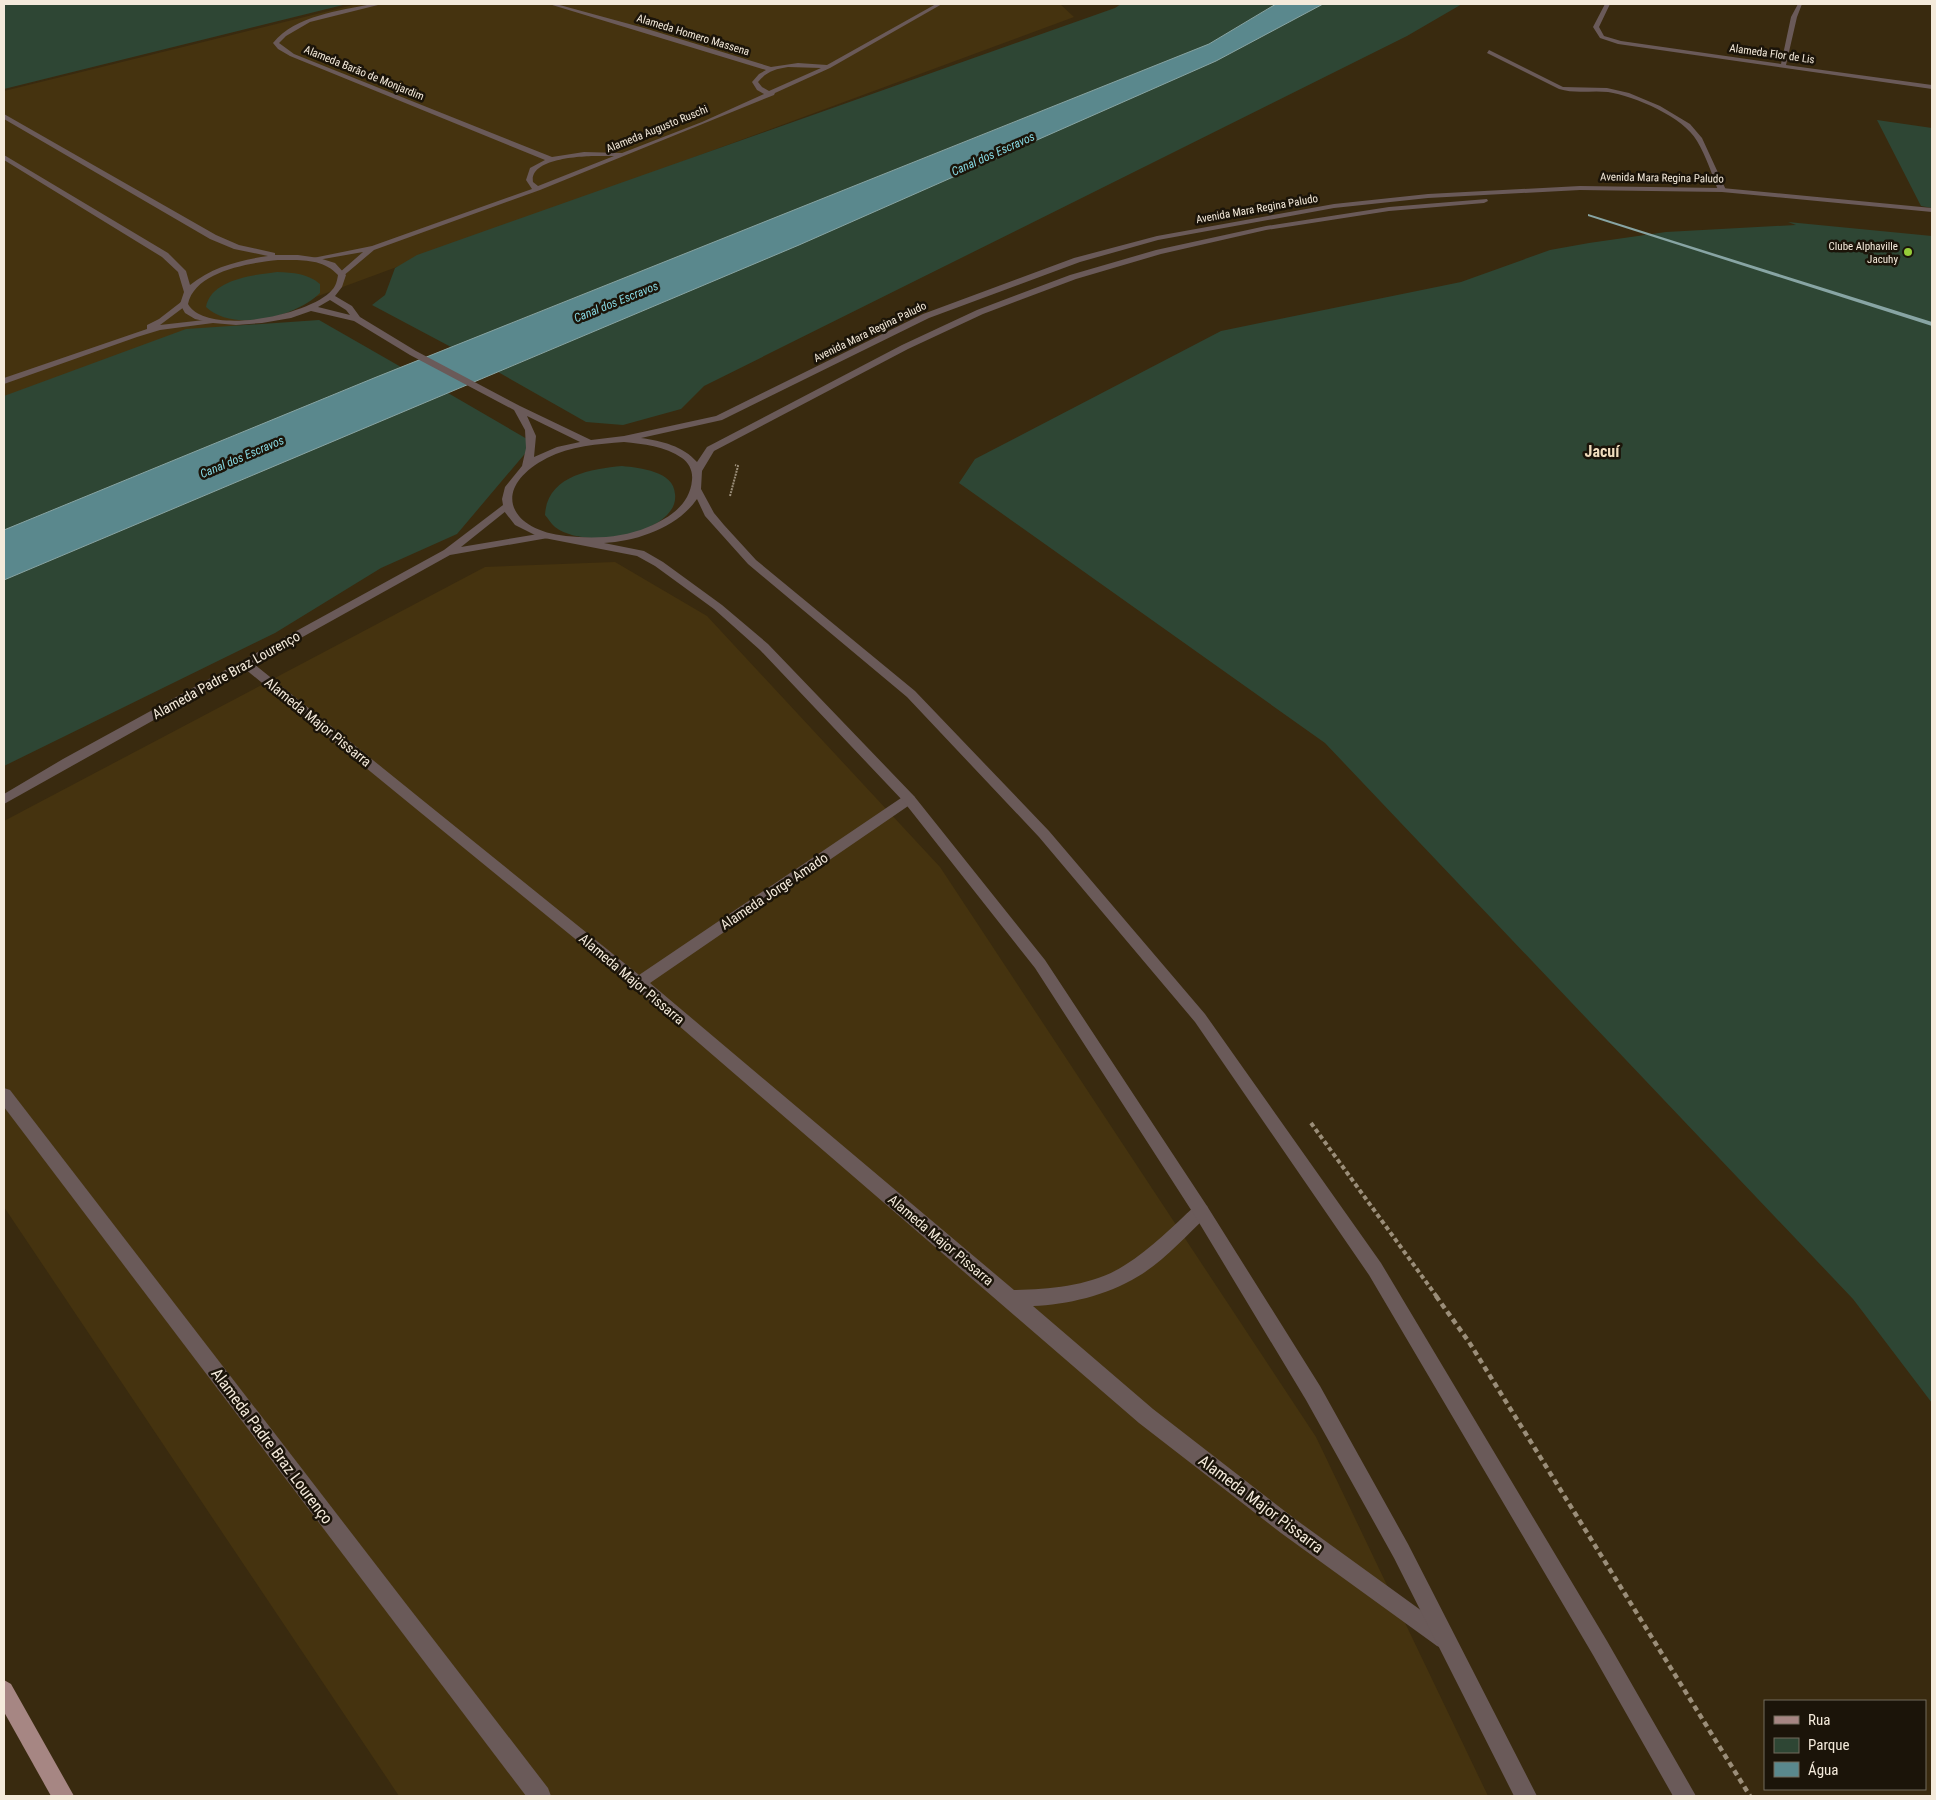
<svg xmlns="http://www.w3.org/2000/svg" width="1936" height="1800" font-family="'Roboto Condensed',sans-serif">
<style>
.built{fill:#45330f}
.green{fill:#2e4634}
.water{fill:#5a888d;stroke:#88a5a4}
.lines{fill:none;stroke-linecap:round;stroke-linejoin:round}
.stream{fill:#88a5a4;fill-rule:evenodd}
.path-far2{stroke:#9b8e79;stroke-width:2;stroke-dasharray:2 1;stroke-linecap:butt}
.path-far1{stroke:#9b8e79;stroke-width:4;stroke-dasharray:4.5 3;stroke-linecap:butt}
.path{stroke:#9b8e79;stroke-width:4.5;stroke-dasharray:5.5 4;stroke-linecap:butt}
.service{fill:#6a5a59;fill-rule:evenodd}
.minor{fill:#6a5a59;fill-rule:evenodd}
.tertiary{fill:#6a5a59;fill-rule:evenodd}
.primary{fill:#a68683;fill-rule:evenodd}
.poi-dot{fill:#96cc39;stroke:#1b1409;stroke-width:2}
.labels{text-anchor:middle;dominant-baseline:central;stroke-width:5;stroke-linejoin:round;paint-order:stroke}
.far-street-label{font-size:11px;fill:#f4eadb;stroke:#1b1409}
.far-poi-label{font-size:11px;fill:#f4eadb;stroke:#1b1409;text-anchor:end}
.far-water-label{font-size:12px;font-style:italic;fill:#86d8e2;stroke:#1b1409}
.street-label{font-size:14px;fill:#f4eadb;stroke:#1b1409}
.far-district-label{font-size:16px;font-weight:bold;fill:#f0ddbe;stroke:#1b1409}
.near-street-label{font-size:16px;fill:#f4eadb;stroke:#1b1409}
</style>
<rect width="100%" height="100%" fill="#392a0f"/>
<g class="built">
<polygon points="357,4 1060,4 1074,17 4,412 4,91"/>
<polygon points="615,562 707,616 940,867 1316,1437 1488,1796 399,1796 4,1207 4,821 485,567"/>
</g>
<g class="green">
<polygon points="4,4 347,4 4,89"/>
<polygon points="1121,4 1276,4 1209,44 451,347 372,305 385,295 395,268 417,255 1115,8"/>
<polygon points="1323,4 1462,4 1407,36 704,386 681,409 623,425 586,422 498,372 1216,61"/>
<polygon points="1877,120 1932,128 1932,208 1921,206"/>
<polygon points="1788,222 1932,236 1932,1403 1853,1299 1325,743 959,483 975,459 1221,331 1461,282 1550,250 1589,243 1666,232 1796,225"/>
<path d="M 277,272 C 294,273 307,273 320,284 L 320,293 C 296,317 233,333 206,307 C 211,279 254,275 277,272 Z"/>
<polygon points="319,320 401,367 4,530 4,396 186,329"/>
<polygon points="448,393 534,443 457,534 381,568 275,633 4,766 4,580"/>
<path d="M 622,466 C 640,468 674,471 675,494 C 676,502 673,509 667,515 C 645,538 581,547 555,527 C 551,524 548,518 545,515 C 547,476 590,469 622,466 Z"/>
</g>
<polygon class="water" points="1276,4 1323,4 1216,61 799,245 4,580 4,530 374,378 1209,44"/>
<g class="lines">
<polygon class="stream" points="1588,214 1932,322 1932,326 1588,216"/>
<polyline class="path-far2" points="730,496 738,466 735,465"/>
<polyline class="path-far1" points="1311,1123 1437,1297"/>
<polyline class="path" points="1436,1296 1469,1342 1750,1796"/>
<path class="service" d="M 1489,50 L 1563,87 L 1607,88 L 1629,93 L 1660,106 L 1690,124 L 1702,138 L 1726,190 L 1722,192 L 1718,190 C 1712,174 1706,156 1697,141 C 1684,117 1634,96 1608,92 C 1592,90 1575,94 1559,89 L 1487,53 Z"/>
<g class="minor">
<path d="M 372,4 L 382,4 L 310,22 L 286,36 L 279,43 L 294,54 L 552,157 L 584,152 L 622,153 L 702,122 L 764,94 L 757,90 L 752,82 L 759,74 L 766,70 L 549,4 L 556,4 L 644,28 L 771,67 L 798,63 L 827,65 L 936,4 L 942,4 L 830,68 L 775,93 L 774,95 L 540,190 L 374,250 L 342,277 L 338,275 L 339,273 L 363,252 L 312,261 L 308,259 L 372,246 L 532,189 L 526,180 L 530,168 L 545,160 L 290,56 L 278,49 L 273,43 C 296,15 339,11 372,4 ZM 788,67 L 821,68 L 769,91 L 762,87 L 758,82 C 766,72 775,69 788,67 ZM 598,156 L 614,156 L 538,186 L 533,182 C 529,158 583,156 598,156 Z"/>
<polygon points="1605,4 1610,4 1599,27 1604,36 1621,41 1781,64 1791,17 1798,4 1802,4 1797,17 1786,65 1932,85 1932,89 1618,44 1600,38 1593,27"/>
<polygon points="181,302 188,304 160,325 213,319 217,321 213,323 160,330 137,337 4,384 4,378 147,329 147,325 159,319"/>
<path d="M 507,502 L 511,503 L 511,507 L 461,547 L 544,533 L 549,536 L 548,538 L 450,555 L 254,664 L 639,975 L 904,796 L 914,796 L 915,799 L 914,802 L 650,983 L 1014,1290 C 1051,1289 1093,1286 1125,1265 C 1151,1249 1173,1226 1195,1206 L 1201,1203 L 1207,1206 L 1209,1211 L 1207,1216 C 1185,1237 1163,1262 1137,1277 C 1108,1295 1066,1305 1033,1306 L 1153,1409 L 1295,1519 L 1451,1632 L 1454,1639 L 1451,1646 L 1444,1649 L 1437,1646 L 1281,1533 L 1139,1423 L 634,987 L 245,669 L 4,804 L 4,794 L 63,759 L 444,550 Z"/>
<polygon points="4,1088 10,1090 548,1788 551,1796 526,1796 4,1107"/>
</g>
<path class="tertiary" d="M 4,114 L 216,235 L 239,245 L 275,253 L 275,255 L 298,255 L 319,258 L 335,263 L 346,275 L 342,287 L 335,296 L 352,306 L 360,317 L 416,351 L 520,406 L 591,440 L 624,436 L 716,416 L 923,314 L 1074,258 L 1157,236 L 1334,204 L 1428,194 L 1580,186 L 1722,188 L 1932,208 L 1932,212 L 1722,192 L 1580,190 L 1428,198 L 1334,208 L 1158,240 L 1080,262 L 929,318 L 722,420 L 641,438 C 662,441 683,446 697,462 L 707,447 L 902,345 L 977,310 L 1070,275 L 1156,250 L 1266,226 L 1389,207 L 1487,199 L 1488,201 L 1484,203 L 1389,211 L 1266,230 L 1161,254 L 1076,279 L 983,314 L 908,349 L 714,451 L 702,471 L 701,489 L 714,513 L 724,525 L 756,560 L 915,691 L 1049,831 L 1205,1014 L 1381,1263 L 1607,1641 L 1696,1796 L 1673,1796 L 1593,1655 L 1369,1275 L 1195,1022 L 1039,837 L 907,697 L 748,564 L 705,516 L 697,499 C 677,528 637,541 604,543 L 644,551 L 663,562 L 722,605 L 768,644 L 914,796 L 1045,960 L 1207,1206 L 1320,1386 L 1408,1544 L 1537,1796 L 1514,1796 L 1394,1558 L 1306,1400 L 1195,1216 L 1035,968 L 904,802 L 760,650 L 714,609 L 655,566 L 637,556 L 539,537 L 515,525 L 504,511 L 502,499 L 505,487 L 522,466 L 526,448 L 525,430 L 514,410 L 410,355 L 354,321 L 311,311 L 291,318 L 262,323 L 236,325 L 213,323 L 195,319 L 185,313 L 180,304 L 184,292 L 178,272 L 162,257 L 4,160 L 4,155 L 168,253 L 186,271 L 190,285 C 212,267 240,260 268,256 L 234,249 L 210,239 L 4,119 ZM 278,260 C 299,260 323,258 338,275 C 337,281 336,286 332,290 C 311,315 207,337 188,304 C 195,271 250,263 278,260 ZM 330,300 L 346,310 L 350,315 L 318,307 ZM 527,416 L 580,442 L 557,447 L 534,457 L 536,436 ZM 624,442 C 643,444 665,446 682,458 C 689,463 693,471 692,480 C 690,505 669,518 648,527 C 622,538 594,539 566,536 C 508,530 490,488 547,458 C 570,446 598,444 624,442 Z"/>
<polygon class="primary" points="4,1680 11,1684 74,1796 51,1796 4,1712"/>
</g>
<circle class="poi-dot" cx="1908" cy="252" r="5"/>
<g class="labels">
<g class="far-street-label">
<text transform="translate(693 35) rotate(17)">Alameda Homero Massena</text>
<text transform="translate(1772 54) rotate(8)">Alameda Flor de Lis</text>
<text transform="translate(364 73) rotate(22)">Alameda Barão de Monjardim</text>
<text transform="translate(657 129) rotate(-22)">Alameda Augusto Ruschi</text>
<text transform="translate(1662 178) rotate(1)">Avenida Mara Regina Paludo</text>
<text transform="translate(1257 209) rotate(-10)">Avenida Mara Regina Paludo</text>
<text transform="translate(870 332) rotate(-26)">Avenida Mara Regina Paludo</text>
</g>
<g class="far-poi-label">
<text x="1898" y="246">Clube Alphaville<tspan x="1898" dy="13">Jacuhy</tspan></text>
</g>
<g class="far-water-label">
<text transform="translate(993 154) rotate(-24)">Canal dos Escravos</text>
<text transform="translate(616 302) rotate(-22)">Canal dos Escravos</text>
<text transform="translate(242 457) rotate(-23)">Canal dos Escravos</text>
</g>
<g class="street-label">
<text transform="translate(226 675) rotate(-29)">Alameda Padre Braz Lourenço</text>
<text transform="translate(318 722) rotate(39)">Alameda Major Pissarra</text>
<text transform="translate(774 891) rotate(-34)">Alameda Jorge Amado</text>
<text transform="translate(632 979) rotate(40)">Alameda Major Pissarra</text>
<text transform="translate(941 1240) rotate(40)">Alameda Major Pissarra</text>
</g>
<g class="far-district-label">
<text x="1602" y="451">Jacuí</text>
</g>
<g class="near-street-label">
<text transform="translate(272 1446) rotate(53)">Alameda Padre Braz Lourenço</text>
<text transform="translate(1261 1504) rotate(37)">Alameda Major Pissarra</text>
</g>
</g>
<rect width="1936" height="1800" fill="none" stroke="#f4eadb" stroke-width="10"/>
<rect x="1764" y="1700" width="162" height="90" fill="#1b1409" stroke="#726a5d"/>
<rect x="1774" y="1716" width="25" height="8" fill="#a68683" stroke="#726a5d"/>
<text x="1808" y="1725" font-size="15" fill="#f4eadb">Rua</text>
<rect x="1774" y="1738" width="25" height="15" fill="#2e4634" stroke="#726a5d"/>
<text x="1808" y="1750" font-size="15" fill="#f4eadb">Parque</text>
<rect x="1774" y="1762" width="25" height="15" fill="#5a888d" stroke="#726a5d"/>
<text x="1808" y="1775" font-size="15" fill="#f4eadb">Água</text>
</svg>
